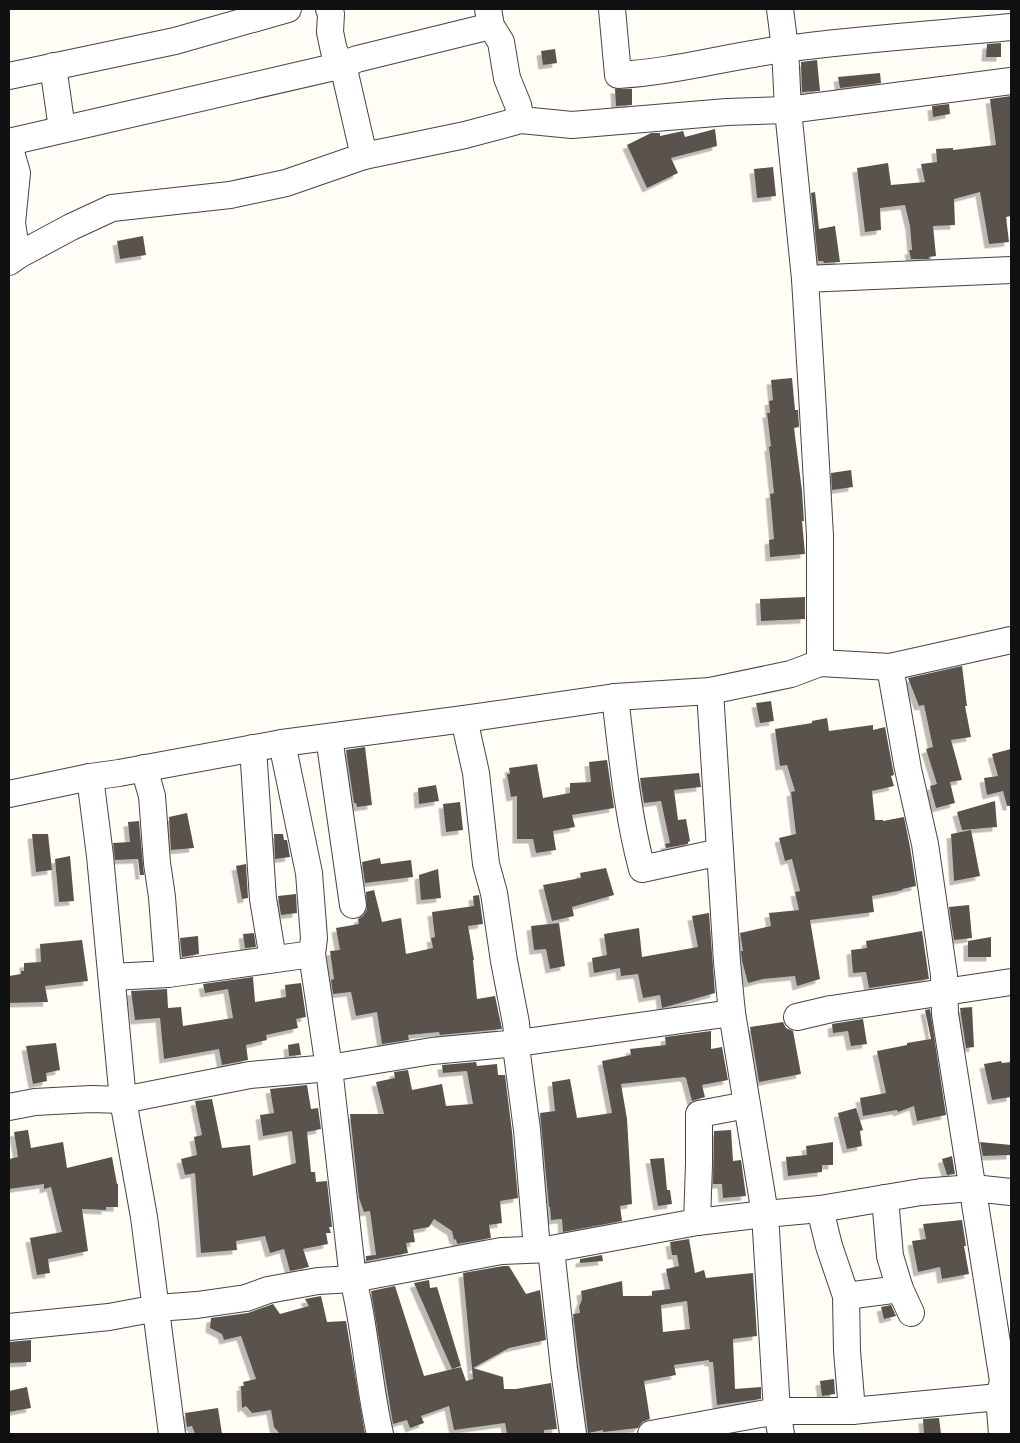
<svg xmlns="http://www.w3.org/2000/svg" width="1020" height="1443" font-family="'Zilla Slab',serif">
<style>
.building{fill:#5a524d;fill-rule:evenodd;filter:url(#shadow)}
.lines{fill:none;stroke-linecap:round;stroke-linejoin:round}
.minor-casing{stroke:#444;stroke-width:28}
.minor{stroke:#fff;stroke-width:26}
</style>
<defs>
<filter id="shadow"><feDropShadow dx="-4.5" dy="4.5" stdDeviation="0" flood-color="#0004"/></filter>
</defs>
<rect width="100%" height="100%" fill="#fffdf5"/>
<g class="building">
<polygon points="1001,43 1001,57 986,57 987,44"/>
<polygon points="555,49 557,63 543,65 541,51"/>
<polygon points="817,60 820,91 802,92 801,62"/>
<polygon points="880,73 881,83 840,88 838,77"/>
<polygon points="615,89 632,89 632,105 616,106"/>
<polygon points="1011,96 1011,216 1006,217 1009,242 989,244 980,192 954,199 955,225 933,226 936,256 929,257 929,259 911,259 909,250 912,250 910,226 905,205 880,208 881,230 865,232 857,168 888,163 891,185 925,182 921,164 937,162 936,149 953,148 953,150 996,145 990,99"/>
<polygon points="949,104 950,114 933,117 932,106"/>
<polygon points="715,129 717,146 671,158 678,173 647,188 627,145 651,133 660,133 660,136 683,131 685,137"/>
<polygon points="773,167 776,196 757,198 754,169"/>
<polygon points="815,192 819,229 835,226 840,262 824,263 823,261 818,261 811,193"/>
<polygon points="143,236 146,255 120,259 117,241"/>
<polygon points="792,378 795,410 798,410 799,427 794,428 802,491 804,521 802,521 805,554 770,557 769,540 774,539 770,494 774,493 769,447 771,446 767,413 770,413 769,401 773,400 771,380"/>
<polygon points="851,470 853,487 832,490 831,473"/>
<polygon points="805,597 805,619 761,621 760,599"/>
<polygon points="962,666 967,706 965,706 971,737 951,740 962,780 950,782 955,803 936,808 930,786 937,784 926,749 933,747 924,705 919,706 908,678"/>
<polygon points="771,701 774,721 760,723 756,703"/>
<polygon points="827,718 829,731 873,725 873,730 885,727 894,775 891,776 894,786 872,791 875,820 883,820 883,821 904,817 910,847 916,886 902,889 903,890 872,896 874,912 810,920 820,979 797,986 795,976 763,979 748,983 742,961 741,951 743,951 740,933 771,926 769,913 799,910 795,892 800,891 792,859 785,861 779,838 796,834 791,792 795,791 787,765 780,766 775,729 812,723 812,721"/>
<polygon points="365,747 372,805 357,807 356,803 354,803 346,750"/>
<polygon points="1011,749 1011,806 1007,806 1003,791 987,795 984,778 998,776 992,754"/>
<polygon points="607,760 614,808 572,815 575,827 553,831 556,850 536,853 533,839 517,839 517,796 511,797 507,774 510,774 509,768 537,764 543,798 570,793 570,783 591,782 589,762"/>
<polygon points="699,773 701,787 674,790 678,820 686,819 690,841 688,842 688,844 666,848 665,844 670,843 661,801 644,803 640,778"/>
<polygon points="436,785 439,801 419,804 418,788"/>
<polygon points="995,801 997,827 962,830 957,812"/>
<polygon points="460,802 463,830 446,832 443,804"/>
<polygon points="187,813 194,848 171,850 169,817"/>
<polygon points="139,821 144,875 140,875 138,859 115,860 113,843 130,842 128,822"/>
<polygon points="971,830 980,876 954,881 951,834"/>
<polygon points="32,834 48,834 52,870 36,872"/>
<polygon points="274,834 283,834 284,840 287,840 290,857 275,859"/>
<polygon points="70,856 74,901 59,902 55,859"/>
<polygon points="380,858 381,864 411,860 413,877 365,883 362,862"/>
<polygon points="246,864 248,898 242,899 236,866"/>
<polygon points="606,868 614,895 572,907 574,916 552,921 543,885 581,878 580,873"/>
<polygon points="438,869 441,898 421,900 419,875"/>
<polygon points="374,890 382,922 401,918 406,954 433,948 431,938 435,937 432,912 474,906 473,896 479,895 483,924 468,926 474,960 473,960 477,999 495,996 502,1029 440,1035 439,1032 408,1035 409,1040 382,1044 377,1012 356,1016 351,992 333,994 331,980 334,979 330,951 340,950 336,928 359,924 358,919 363,916 367,910 366,892"/>
<polygon points="296,894 297,913 281,915 278,896"/>
<polygon points="969,905 972,938 954,940 949,907"/>
<polygon points="709,913 715,993 662,1008 660,995 643,998 638,974 621,976 620,968 594,973 592,958 607,955 604,934 639,928 642,957 698,947 692,916"/>
<polygon points="559,923 565,966 550,969 546,949 534,950 531,926"/>
<polygon points="922,931 929,979 869,988 866,972 853,973 851,950 867,948 866,941"/>
<polygon points="254,933 256,947 245,948 243,934"/>
<polygon points="198,936 199,954 182,957 180,938"/>
<polygon points="991,937 991,957 968,957 968,941"/>
<polygon points="82,940 88,981 45,986 48,1002 9,1003 9,976 21,974 21,971 24,971 24,963 41,962 40,944"/>
<polygon points="253,977 255,1002 286,997 285,985 301,983 306,1017 296,1019 298,1028 266,1035 267,1040 246,1045 248,1060 222,1065 219,1049 164,1059 160,1018 135,1020 131,991 167,989 168,1008 181,1007 183,1026 233,1018 228,989 205,993 203,984"/>
<polygon points="972,1007 974,1047 966,1048 960,1008"/>
<polygon points="930,1009 946,1115 917,1121 914,1106 898,1112 897,1110 863,1116 860,1098 886,1093 877,1051 907,1045 907,1043 931,1039 925,1010"/>
<polygon points="863,1019 867,1044 851,1046 848,1031 833,1033 832,1024"/>
<polygon points="783,1022 786,1028 793,1031 801,1074 759,1082 750,1027"/>
<polygon points="711,1031 711,1049 722,1047 728,1080 702,1085 705,1097 692,1101 686,1078 684,1077 621,1084 627,1119 632,1204 620,1206 622,1221 563,1232 562,1219 551,1220 550,1207 549,1207 540,1113 555,1111 552,1082 570,1079 577,1118 612,1113 602,1061 631,1055 630,1049 666,1045 665,1037"/>
<polygon points="56,1043 60,1070 46,1073 47,1081 33,1084 26,1046"/>
<polygon points="299,1043 301,1055 289,1056 288,1045"/>
<polygon points="1001,1061 1002,1063 1011,1062 1011,1097 992,1100 984,1064"/>
<polygon points="476,1062 477,1066 497,1064 498,1075 505,1075 512,1132 518,1198 500,1201 502,1223 489,1225 491,1238 457,1244 456,1239 454,1240 452,1231 434,1219 429,1227 413,1230 415,1242 406,1243 408,1253 366,1261 366,1256 376,1255 370,1211 364,1212 359,1198 350,1114 384,1114 376,1082 395,1078 394,1072 408,1070 412,1090 442,1084 446,1106 473,1104 467,1071 443,1073 442,1065"/>
<polygon points="307,1085 311,1109 318,1108 321,1129 307,1132 311,1172 315,1172 316,1182 327,1181 332,1227 329,1227 331,1233 326,1233 328,1244 303,1249 309,1267 290,1271 284,1249 270,1253 265,1236 236,1241 237,1250 201,1253 195,1173 185,1175 181,1159 197,1155 194,1137 202,1135 195,1101 212,1099 222,1148 250,1145 253,1176 296,1163 292,1131 263,1136 260,1115 274,1113 270,1089"/>
<polygon points="856,1108 863,1130 860,1131 862,1146 847,1149 838,1113"/>
<polygon points="28,1130 31,1148 63,1142 67,1168 112,1157 117,1184 118,1184 118,1207 106,1207 106,1210 82,1209 88,1251 48,1259 50,1273 37,1275 30,1238 62,1232 51,1187 44,1189 44,1184 9,1189 9,1159 18,1157 14,1132"/>
<polygon points="731,1130 733,1161 741,1160 746,1196 723,1198 722,1184 713,1184 714,1131"/>
<polygon points="833,1142 833,1165 822,1165 822,1172 788,1176 786,1157 807,1155 806,1146"/>
<polygon points="980,1142 1011,1145 1011,1155 983,1156"/>
<polygon points="952,1156 955,1174 947,1175 942,1159"/>
<polygon points="664,1158 667,1190 670,1190 672,1204 658,1206 650,1159"/>
<polygon points="962,1220 966,1246 964,1246 969,1274 942,1279 940,1267 918,1272 912,1241 926,1239 923,1224"/>
<path d="M 689,1239 L 695,1273 L 704,1270 L 706,1278 L 753,1273 L 757,1336 L 733,1339 L 735,1389 L 761,1387 L 761,1399 L 717,1405 L 713,1362 L 709,1362 L 709,1360 L 674,1365 L 676,1375 L 644,1381 L 650,1419 L 642,1422 L 638,1428 L 603,1432 L 603,1430 L 588,1433 L 573,1314 L 580,1313 L 579,1307 L 582,1299 L 581,1291 L 622,1281 L 623,1296 L 652,1296 L 652,1291 L 670,1289 L 666,1269 L 679,1266 L 677,1255 L 672,1255 L 670,1242 ZM 687,1301 L 690,1329 L 663,1332 L 661,1305 Z"/>
<polygon points="602,1255 603,1261 580,1263 580,1259"/>
<polygon points="503,1266 509,1266 526,1294 540,1290 546,1340 509,1348 473,1368 503,1377 504,1389 516,1389 551,1383 557,1429 544,1430 544,1434 507,1434 505,1423 454,1430 449,1406 421,1416 424,1423 410,1428 407,1420 393,1424 371,1291 395,1286 424,1376 461,1367 466,1381 473,1379 463,1273"/>
<polygon points="429,1280 430,1288 437,1287 461,1366 452,1369 414,1283"/>
<polygon points="321,1296 327,1322 346,1321 365,1434 280,1434 274,1427 271,1410 252,1413 246,1406 242,1408 241,1386 244,1386 243,1382 256,1379 241,1336 224,1340 222,1334 210,1328 211,1318 248,1313 273,1304 280,1314 309,1306 305,1299"/>
<polygon points="891,1305 896,1316 884,1319 881,1307"/>
<polygon points="31,1340 31,1362 9,1363 9,1342"/>
<polygon points="834,1379 835,1394 822,1396 820,1381"/>
<polygon points="27,1387 31,1408 9,1412 9,1391"/>
<polygon points="218,1408 222,1434 195,1434 192,1426 187,1427 185,1413"/>
<polygon points="939,1418 941,1434 924,1434 923,1419"/>
</g>
<g class="lines">
<defs>
<g id="minor">
<polyline points="329,9 331,14 330,32 334,51 343,65 364,156"/>
<polyline points="488,9 491,26 501,42 507,78 518,105 521,120"/>
<path d="M 612,9 L 618,75 C 674,72 729,56 784,49 C 859,39 936,34 1011,27"/>
<polyline points="53,66 62,129"/>
<polyline points="9,76 175,41 288,9"/>
<polyline points="9,142 343,65 357,59 491,26"/>
<polyline points="9,145 17,173 12,223 17,256"/>
<polyline points="9,262 17,256 71,227 112,208 230,195 286,183 364,156 465,135 521,120 572,125 727,112 788,110 1011,81"/>
<polyline points="805,279 1011,270"/>
<polyline points="820,663 890,667 1011,640"/>
<polyline points="890,667 908,769 925,844 944,975 945,1014 1003,1381 999,1397 1002,1434"/>
<polyline points="710,691 727,962 732,1013 765,1214 777,1411 781,1434"/>
<path d="M 615,697 C 622,754 627,813 642,869 L 720,852"/>
<polyline points="464,719 476,773 486,864 494,893 504,961 516,1023 518,1043 517,1054 527,1130 537,1249"/>
<polyline points="329,737 353,905"/>
<path d="M 282,743 L 309,873 L 314,938 L 312,954 L 329,1068 L 353,1279 C 366,1330 368,1383 380,1434"/>
<polyline points="253,748 263,899 273,959"/>
<polyline points="90,777 100,856 123,1100 144,1217 172,1434"/>
<polyline points="9,794 90,777 119,773 282,743 464,719 615,697 710,691 791,674 820,663 820,536 812,394 805,279 788,110 785,48 780,9"/>
<polyline points="168,974 312,954"/>
<polyline points="112,977 168,974 162,897 157,863 152,796 144,768"/>
<polyline points="797,1017 831,1009 1011,982"/>
<polyline points="9,1107 35,1102 91,1099 123,1100 250,1075 329,1068 432,1051 518,1043 732,1013"/>
<polyline points="885,1198 890,1256 900,1289 911,1313"/>
<polyline points="820,1209 829,1246 846,1296 900,1289"/>
<polyline points="697,1222 699,1164 699,1114 747,1105"/>
<polyline points="551,1249 564,1369 573,1434"/>
<polyline points="846,1296 847,1351 852,1411"/>
<polyline points="9,1327 109,1317 157,1308 197,1305 246,1298 268,1290 318,1281 353,1279 501,1251 551,1249 697,1222 765,1214 820,1209 921,1192 973,1188 1011,1192"/>
<polyline points="651,1434 777,1411 852,1411 999,1397 1011,1394"/>
</g>
</defs>
<use href="#minor" class="minor-casing"/>
<use href="#minor" class="minor"/>
</g>
<rect width="1020" height="1443" fill="none" stroke="#111111" stroke-width="20"/>
</svg>
